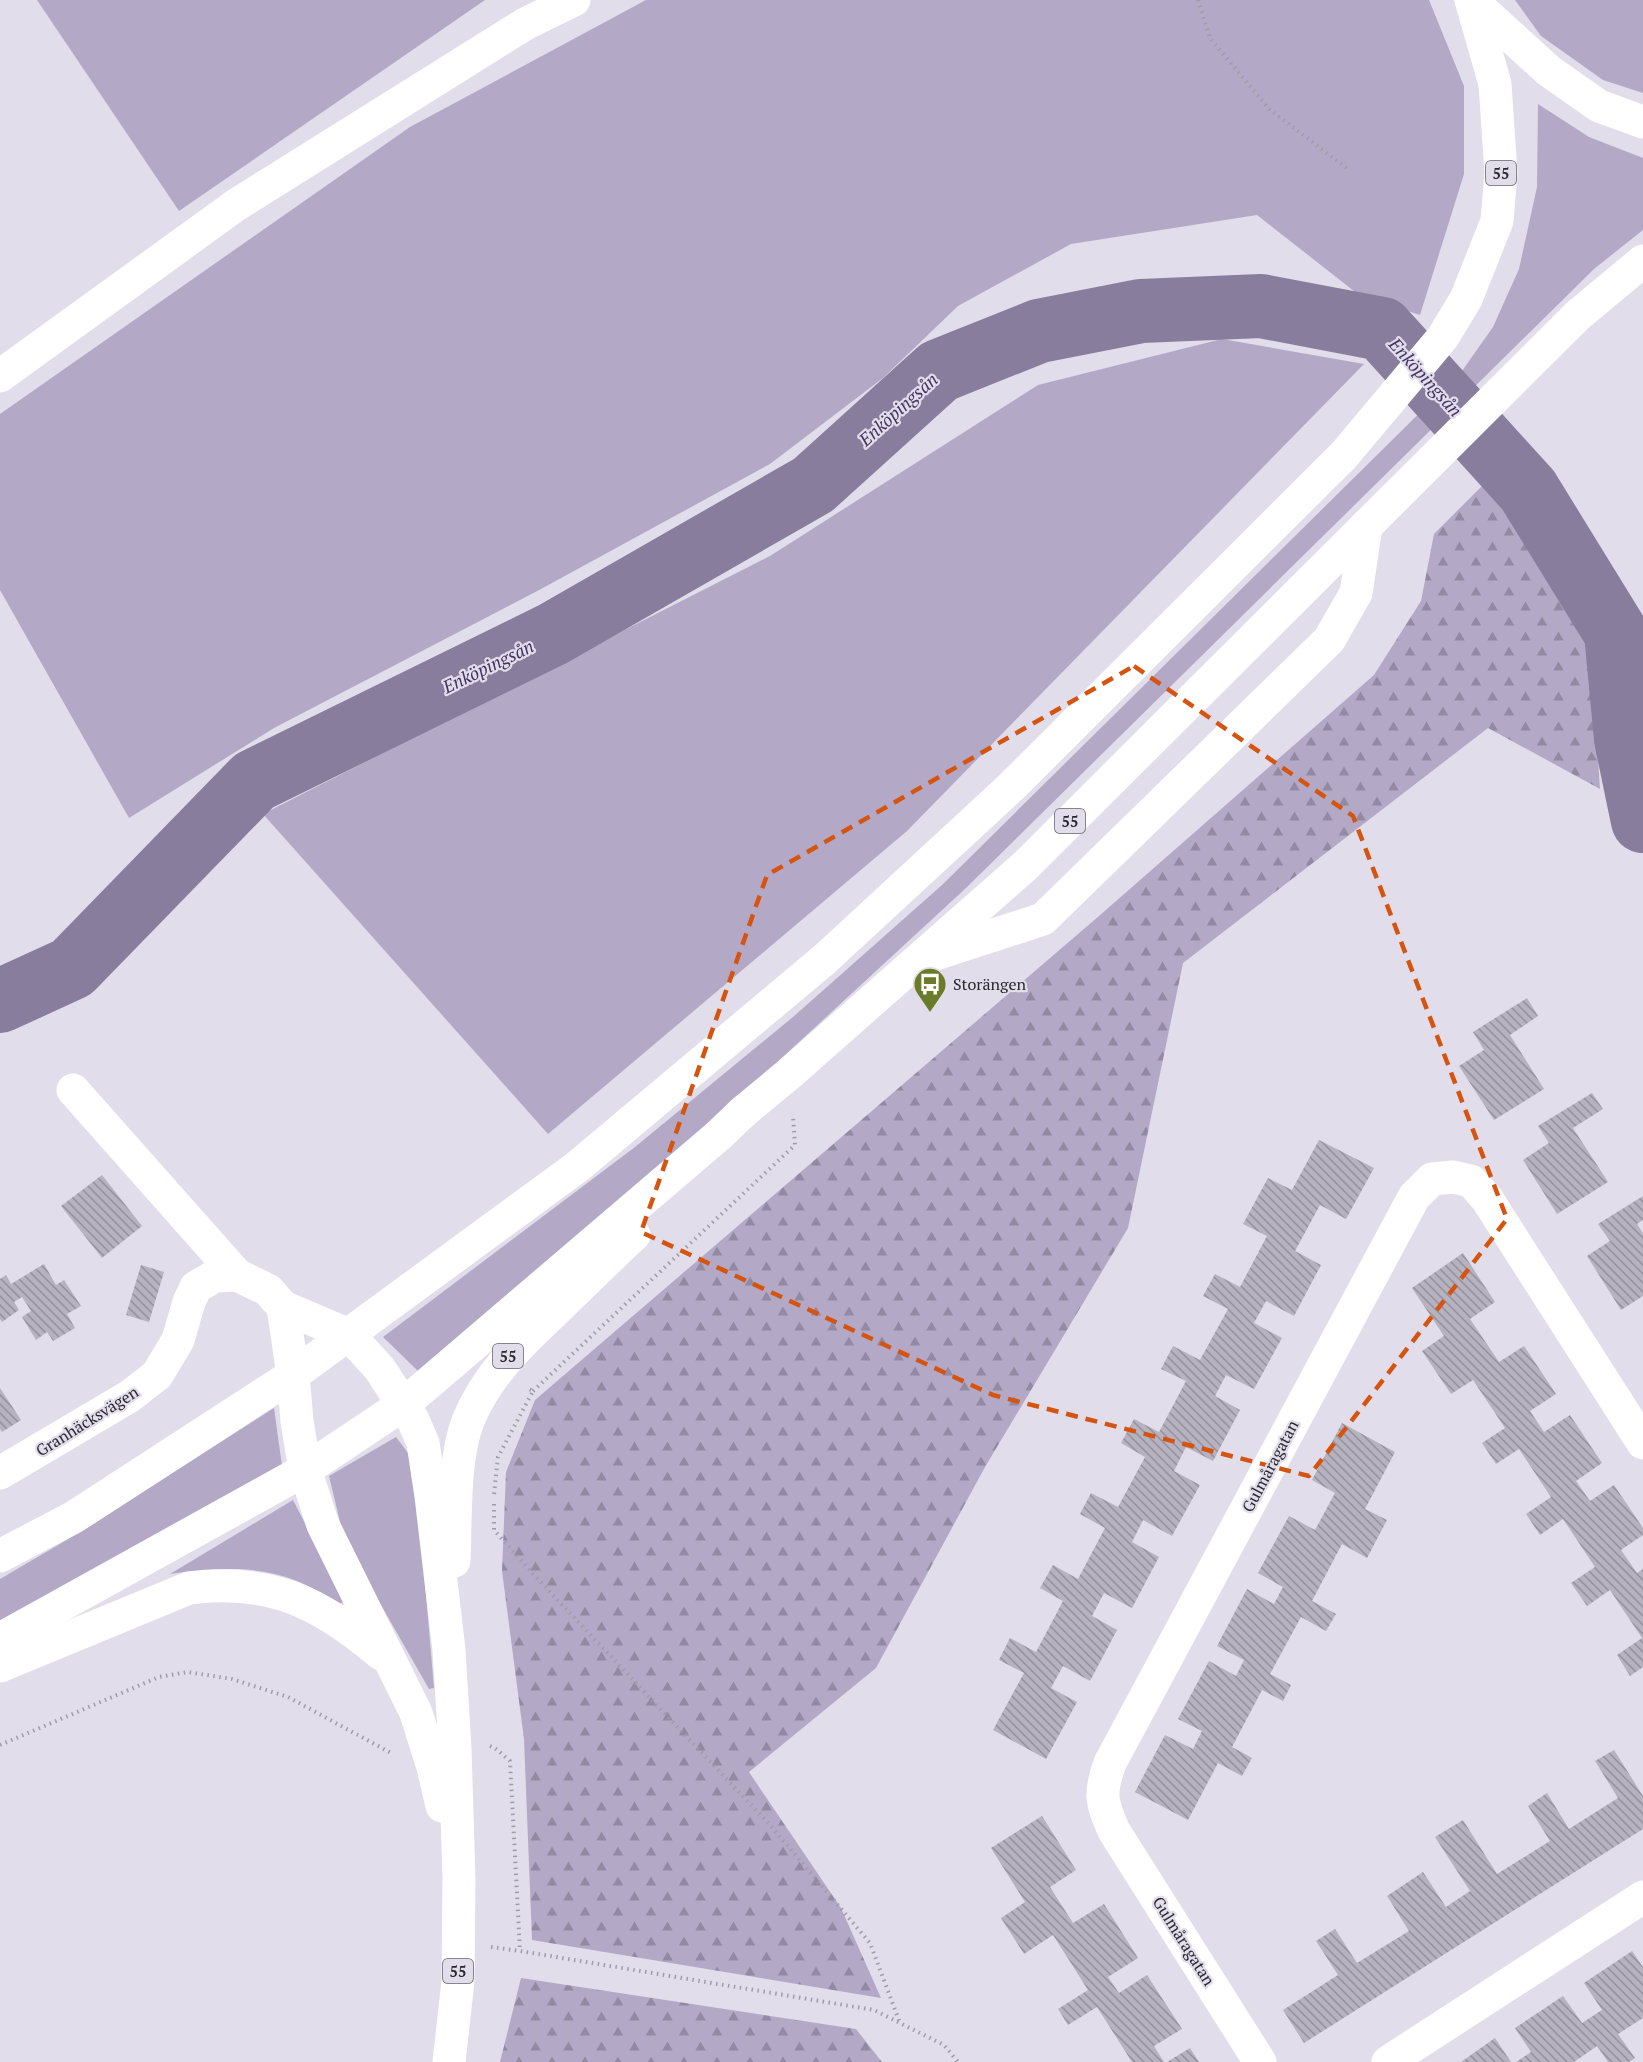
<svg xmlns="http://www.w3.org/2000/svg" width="1643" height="2062" font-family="'PT Serif',serif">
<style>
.green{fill:#b3a9c7}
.forest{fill:url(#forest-firs)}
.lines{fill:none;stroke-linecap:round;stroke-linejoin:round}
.river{stroke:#887d9d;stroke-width:64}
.building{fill:url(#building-back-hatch)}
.path{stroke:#a09ca7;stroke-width:4;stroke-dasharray:1.5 4.5;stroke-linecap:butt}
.minor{stroke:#fff;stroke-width:33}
.major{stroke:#fff;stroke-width:33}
.marked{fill:none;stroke:#d5540f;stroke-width:4.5;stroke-dasharray:12 8;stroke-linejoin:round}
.labels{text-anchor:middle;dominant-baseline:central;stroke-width:4.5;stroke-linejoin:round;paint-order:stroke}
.shield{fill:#e1ddea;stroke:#605e66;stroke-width:1.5}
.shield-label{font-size:15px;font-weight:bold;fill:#29272d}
.poi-label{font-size:16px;fill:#29272d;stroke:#e1ddea;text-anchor:start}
.street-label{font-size:16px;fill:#29272d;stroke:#e1ddea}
.water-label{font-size:18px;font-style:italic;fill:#443361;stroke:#e1ddea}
</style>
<defs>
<pattern id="forest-firs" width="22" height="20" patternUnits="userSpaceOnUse" patternTransform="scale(1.5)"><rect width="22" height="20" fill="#b3a9c7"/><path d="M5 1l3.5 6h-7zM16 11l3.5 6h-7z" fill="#928aa2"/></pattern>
<pattern id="building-back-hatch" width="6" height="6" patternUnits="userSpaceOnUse" patternTransform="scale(1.5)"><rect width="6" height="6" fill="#b6b2bf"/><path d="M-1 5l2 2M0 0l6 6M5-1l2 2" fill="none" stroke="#94919c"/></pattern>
</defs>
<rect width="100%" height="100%" fill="#e1ddea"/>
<g class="green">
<polygon points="37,0 485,0 179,211"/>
<polygon points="646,0 1429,0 1464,86 1464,174 1420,315 1359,295 1257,215 1071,244 958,306 883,378 770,464 541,589 274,728 129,818 0,590 0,414 410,127"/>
<polygon points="1515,0 1643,0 1643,93 1603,80 1541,36"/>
<polygon points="1538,104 1589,137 1643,158 1643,230 1594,269 966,888 553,1269 419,1372 383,1337 635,1147 793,1017 942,885 1462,371 1493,327 1519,269 1537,187"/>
<polygon points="1222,339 1364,364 907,831 548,1134 263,814 770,556 1038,385"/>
<polygon points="274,1408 282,1466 0,1622 0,1579 82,1531"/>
<polygon points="396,1437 411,1457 418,1501 434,1688 429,1689 369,1584 342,1530 329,1476"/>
<path d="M 293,1500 L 345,1601 L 340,1604 C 323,1594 305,1583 286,1577 C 248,1565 208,1569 170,1574 Z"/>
</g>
<g class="forest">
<polygon points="1486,482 1590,638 1600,789 1488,728 1183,963 1128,1228 985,1467 876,1668 749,1772 841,1908 881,1998 532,1940 524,1739 502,1571 506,1472 535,1400 1099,916 1374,675 1421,601 1434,534"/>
<polygon points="521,1978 856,2029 882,2062 500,2062"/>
</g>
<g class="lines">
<polyline class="river" points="0,1001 72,968 254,781 553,634 813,485 939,371 1039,331 1141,311 1261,306 1382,329 1528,490 1616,633 1626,739 1643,821"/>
</g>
<g class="building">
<polygon points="1527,998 1538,1016 1510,1035 1544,1089 1494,1120 1459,1066 1484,1050 1473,1032"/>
<polygon points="1592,1093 1603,1109 1573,1128 1608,1182 1557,1214 1523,1160 1549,1143 1538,1126"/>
<polygon points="1319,1140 1374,1168 1346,1219 1320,1205 1295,1251 1321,1265 1294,1316 1266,1301 1254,1323 1282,1338 1254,1389 1226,1375 1215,1396 1240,1410 1213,1461 1186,1447 1174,1471 1200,1485 1172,1536 1143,1520 1132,1542 1159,1557 1132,1608 1104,1593 1092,1616 1117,1630 1090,1681 1063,1666 1051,1688 1077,1702 1046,1759 993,1730 1024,1673 999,1660 1010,1638 1036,1652 1063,1601 1040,1588 1053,1565 1078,1579 1105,1528 1080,1514 1091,1493 1118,1507 1145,1457 1121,1443 1134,1419 1159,1432 1186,1381 1161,1369 1173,1346 1200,1360 1228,1309 1203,1296 1215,1274 1240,1287 1267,1236 1243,1224 1268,1178 1292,1190"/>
<polygon points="102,1175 142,1226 102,1258 61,1206"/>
<polygon points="1643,1196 1643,1220 1637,1224 1643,1233 1643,1296 1621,1310 1587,1256 1610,1241 1598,1224"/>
<polygon points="1463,1253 1495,1302 1470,1319 1499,1362 1524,1346 1556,1394 1530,1411 1544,1432 1570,1415 1602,1463 1576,1481 1590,1501 1614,1485 1643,1528 1643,1535 1621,1550 1637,1573 1643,1569 1643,1667 1630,1676 1617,1655 1642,1638 1610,1590 1587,1606 1571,1583 1595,1567 1563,1519 1540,1535 1526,1514 1551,1497 1519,1449 1496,1464 1482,1443 1505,1428 1473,1380 1451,1394 1422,1351 1444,1336 1412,1288"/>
<polygon points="44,1264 56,1285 64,1280 81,1306 67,1314 75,1328 53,1341 47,1332 36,1340 22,1317 31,1311 22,1297 14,1302 19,1310 2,1322 0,1319 0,1279 6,1275 11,1284"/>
<polygon points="141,1265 164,1272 149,1322 126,1315"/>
<polygon points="0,1388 21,1420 2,1432 0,1429"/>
<polygon points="1342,1423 1395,1452 1365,1509 1387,1520 1367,1558 1342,1544 1312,1601 1336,1614 1326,1631 1301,1617 1270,1674 1291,1685 1283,1701 1262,1690 1232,1747 1252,1758 1242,1776 1218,1763 1188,1820 1135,1792 1165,1735 1193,1749 1202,1731 1178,1719 1209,1661 1236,1676 1244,1660 1217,1646 1247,1589 1274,1604 1283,1587 1258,1573 1289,1516 1315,1530 1335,1493 1312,1480"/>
<polygon points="1614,1750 1643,1796 1643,1829 1304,2043 1283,2010 1338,1975 1316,1941 1335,1929 1357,1963 1409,1931 1387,1896 1423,1872 1446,1907 1470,1891 1435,1837 1463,1820 1497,1874 1550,1841 1528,1806 1547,1793 1569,1829 1618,1798 1595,1761"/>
<polygon points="1042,1816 1076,1870 1050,1887 1073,1923 1104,1904 1138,1958 1108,1977 1119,1993 1147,1975 1182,2029 1154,2046 1164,2062 1132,2062 1097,2007 1068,2025 1058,2009 1088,1990 1053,1935 1024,1954 1001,1918 1025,1902 991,1848"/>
<polygon points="1632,1951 1643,1967 1643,2018 1618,2034 1635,2058 1629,2062 1608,2062 1597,2046 1574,2062 1516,2062 1531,2052 1515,2028 1563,1996 1582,2023 1602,2010 1584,1983"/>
<polygon points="1495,2038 1511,2062 1461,2062"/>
<polygon points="1190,2048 1199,2062 1167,2062"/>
</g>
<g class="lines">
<g class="path">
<polyline points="1198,0 1210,38 1269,109 1348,169"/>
<polyline points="533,1391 795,1145 793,1115"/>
<polyline points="494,1494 498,1457 533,1391 529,1389"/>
<polyline points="494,1504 494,1530 535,1576 770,1825 870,1943 900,2023"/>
<polyline points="0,1745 159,1677 188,1672 232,1679 288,1697 391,1753"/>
<polyline points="490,1746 495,1748 510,1761 520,1951"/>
<polyline points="491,1947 520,1951 874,2010 944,2045 958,2062"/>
</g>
<g class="minor">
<polyline points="0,376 236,205 525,24 574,0"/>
<polyline points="920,959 1043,919 1329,640 1356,593 1366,526"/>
<polyline points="73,1090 237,1275"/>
<polyline points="283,1307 293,1375"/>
<polyline points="0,1473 130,1396 157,1375 178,1340 189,1302 196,1287 215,1276 237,1275 268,1290 283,1307 349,1335"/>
<path d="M 1260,2062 L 1114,1831 C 1101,1801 1099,1794 1110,1763 L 1414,1197 L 1432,1179 L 1453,1177 L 1471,1181 L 1487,1199 L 1643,1443"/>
<polyline points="1388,2062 1643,1897"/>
</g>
<g class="major">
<polyline points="1471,0 1549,71 1599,106 1643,122"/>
<polyline points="349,1335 380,1369 413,1420 423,1443 431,1496 449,1650 455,1748 459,1879 458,1981 449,2062"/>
<polyline points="293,1375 297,1421 305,1470 323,1525 416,1713 433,1767 442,1806"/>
<polyline points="0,1556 74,1517 293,1375 577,1167 826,958 1011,787 1344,455 1443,337 1466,299 1497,221 1501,173 1495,84 1471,0"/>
<path d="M 454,1561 C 456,1519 453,1460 468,1421 C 487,1374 522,1342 558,1308 C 583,1284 608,1259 634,1235"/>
<polyline points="0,1639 305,1470 404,1404 719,1135 743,1112 790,1073 1025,866 1578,315 1643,261"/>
<path d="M 0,1666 L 189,1588 C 270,1578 320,1602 381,1654"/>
</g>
</g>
<path class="marked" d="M 1134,666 L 1353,816 L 1507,1219 L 1309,1476 L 993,1395 L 641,1232 L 767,875 Z"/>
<defs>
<symbol id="bus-pin" viewBox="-11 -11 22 30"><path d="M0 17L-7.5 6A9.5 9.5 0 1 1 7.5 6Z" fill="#6a7b2a" stroke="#e1ddea"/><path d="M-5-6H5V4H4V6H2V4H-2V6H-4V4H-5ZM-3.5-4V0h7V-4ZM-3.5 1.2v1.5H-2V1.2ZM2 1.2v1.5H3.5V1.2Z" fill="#fff"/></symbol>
</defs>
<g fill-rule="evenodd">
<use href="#bus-pin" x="911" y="965" width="38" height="52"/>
</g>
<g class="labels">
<g class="shield">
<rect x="1486" y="161" width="30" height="24" rx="4.5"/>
<rect x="1055" y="809" width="30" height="24" rx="4.5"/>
<rect x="493" y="1344" width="30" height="24" rx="4.5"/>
<rect x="443" y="1959" width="30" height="24" rx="4.5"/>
</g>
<g class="shield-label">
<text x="1501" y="173">55</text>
<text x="1070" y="821">55</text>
<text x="508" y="1356">55</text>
<text x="458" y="1971">55</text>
</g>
<g class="poi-label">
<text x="953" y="984">Storängen</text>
</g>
<g class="street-label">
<text transform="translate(87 1421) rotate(-32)">Granhäcksvägen</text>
<text transform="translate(1270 1466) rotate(-62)">Gulmåragatan</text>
<text transform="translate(1184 1941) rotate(58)">Gulmåragatan</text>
</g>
<g class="water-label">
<text transform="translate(1426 377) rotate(48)">Enköpingsån</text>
<text transform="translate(898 409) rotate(-42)">Enköpingsån</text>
<text transform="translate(488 666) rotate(-26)">Enköpingsån</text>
</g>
</g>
</svg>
